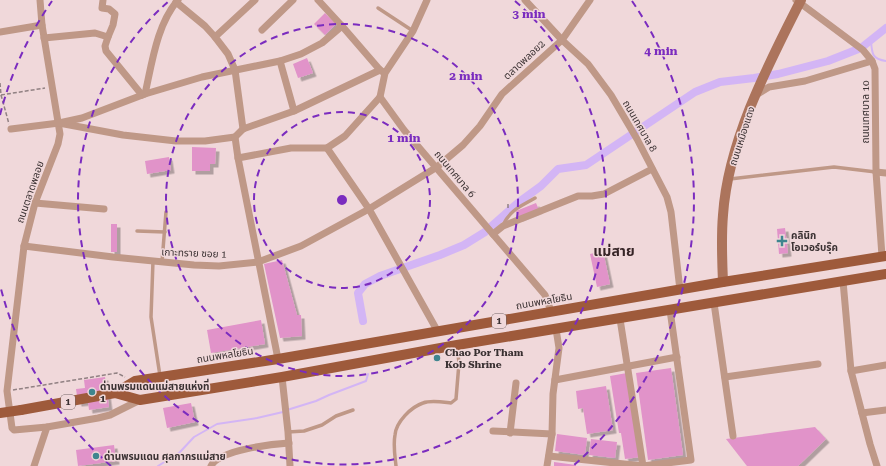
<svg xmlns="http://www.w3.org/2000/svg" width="886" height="466" font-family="'Roboto Serif','Noto Sans Thai',serif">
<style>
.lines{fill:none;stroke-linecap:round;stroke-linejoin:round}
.stream{stroke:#d3b5f5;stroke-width:2}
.canal{stroke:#d3b5f5;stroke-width:8}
.building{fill:#e193c9;filter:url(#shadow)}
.path{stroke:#918183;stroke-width:1.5;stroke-dasharray:4 2;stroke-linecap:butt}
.lane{stroke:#bf9887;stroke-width:3.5}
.street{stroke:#bf9887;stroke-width:7}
.secondary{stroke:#ac745c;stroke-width:10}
.primary{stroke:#9e5a3b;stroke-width:10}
.primary-bridge{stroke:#9e5a3b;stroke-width:10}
.ring{fill:none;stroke:#7b2cbf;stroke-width:2;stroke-dasharray:7 5}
.poi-dot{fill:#3f858f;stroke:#f0d8da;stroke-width:1.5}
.labels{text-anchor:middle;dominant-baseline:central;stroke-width:3;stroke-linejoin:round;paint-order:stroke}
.shield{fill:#f0d8da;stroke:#716364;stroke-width:1}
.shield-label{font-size:9px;font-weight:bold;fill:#3a3132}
.street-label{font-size:10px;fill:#3a3132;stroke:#f0d8da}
.poi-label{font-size:10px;font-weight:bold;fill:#3a3132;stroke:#f0d8da;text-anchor:start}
.district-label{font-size:14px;font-weight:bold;fill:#362426;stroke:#f0d8da}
.centre{fill:#7b2cbf;stroke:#f0d8da;stroke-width:2}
.ring-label{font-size:12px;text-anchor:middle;font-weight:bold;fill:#7b2cbf;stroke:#f0d8da;stroke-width:3;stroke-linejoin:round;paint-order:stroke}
</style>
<defs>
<filter id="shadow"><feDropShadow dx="3.5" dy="3.5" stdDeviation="0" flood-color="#0004"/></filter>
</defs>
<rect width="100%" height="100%" fill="#f0d8da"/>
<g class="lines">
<g class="stream">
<path d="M 871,41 C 872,54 872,59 886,61"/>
<polyline points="287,410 316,401 329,395 366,381 368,374"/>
<polyline points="158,466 180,452 194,437 217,424 257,418 283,412"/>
</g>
<polyline class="canal" points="363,321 358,293 365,284 380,276 440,255 464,245 485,232 519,202 541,186 558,169 586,165 695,92 720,82 754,78 778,74 828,61 861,48 886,28"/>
</g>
<g class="building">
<polygon points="325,13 336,24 325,35 314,24"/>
<polygon points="307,58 313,73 298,78 293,64"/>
<polygon points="192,147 216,148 215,164 210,164 210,171 192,171"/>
<polygon points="169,157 171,170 147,174 145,161"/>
<polygon points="536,203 539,210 519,218 516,211"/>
<rect x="111" y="224" width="6" height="28"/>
<polygon points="785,228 788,253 779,254 777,229"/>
<polygon points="603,251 610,284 597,287 590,254"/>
<polygon points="282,260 297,315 301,315 302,336 280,338 264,264"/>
<polygon points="261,320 265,344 211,353 207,330"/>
<polygon points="671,368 683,455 648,460 636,373"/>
<polygon points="627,373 640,457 625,459 621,433 619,433 610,376"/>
<polygon points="105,377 109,407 89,410 88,402 78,403 76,389 85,388 84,380"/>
<polygon points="606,386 613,430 587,434 583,408 578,409 576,391"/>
<polygon points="191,403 195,422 167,428 163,408"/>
<polygon points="815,427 826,439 798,466 747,466 726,439"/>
<polygon points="557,434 587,438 585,455 555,451"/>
<polygon points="591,439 617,442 615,458 589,455"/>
<polygon points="114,445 116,461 78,466 76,450"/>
<polygon points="554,462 576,465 576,466 554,466"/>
</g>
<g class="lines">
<g class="path">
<polyline points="0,83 1,95 9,124"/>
<polyline points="1,95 45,88"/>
<polyline points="508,204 508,210"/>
<polyline points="13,390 117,373 125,377"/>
</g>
<g class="lane">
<polyline points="378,8 413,31"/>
<polyline points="730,179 834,167 876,172"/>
<path d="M 503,225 C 511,209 520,207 535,198"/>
<polyline points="137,231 165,232"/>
<polyline points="153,261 151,317 160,376"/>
<polyline points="162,262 166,212"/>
<polyline points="288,432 304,431 322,425 336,416 353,410"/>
<path d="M 396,466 C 395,456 393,445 395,435 C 396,422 411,407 423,403 C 431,400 442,402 451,403 L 456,399 L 459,363 L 457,346"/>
</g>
<g class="street">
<polyline points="40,0 42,25 60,134 58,144 35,203 24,246 7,391 12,428 14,430 47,427 98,418 110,415 140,400"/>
<polyline points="318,0 342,26 380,70 383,72"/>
<polyline points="427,0 413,31 385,73 380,97 404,130 545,295 551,311"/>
<polyline points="525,0 562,40 588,64 611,95 637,139 667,197 671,212 680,290"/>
<polyline points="796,0 863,50 872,61 875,69 876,172 882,256"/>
<polyline points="176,2 205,26 215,37"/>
<polyline points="262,30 293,0"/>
<polyline points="0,32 42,25"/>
<polyline points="108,37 105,46 106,51 142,95"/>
<polyline points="44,38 95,33 108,37 113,25 115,14 109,9 102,8 103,0"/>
<polyline points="280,61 294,111"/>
<polyline points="145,94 202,77 280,61 301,54 322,43 342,26"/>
<polyline points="756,95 769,87 805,81 872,61"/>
<polyline points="59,123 123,135 176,141 205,141 235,137 243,129 294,111 380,70"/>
<path d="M 11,129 L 59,123 L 82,118 L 145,94 C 152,63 157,24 178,0"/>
<polyline points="243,129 235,70 228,54 215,37 255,0"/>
<polyline points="235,137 238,158 278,359"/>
<polyline points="327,148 369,209 438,332"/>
<polyline points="238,158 291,148 327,148 345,136 380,97"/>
<polyline points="876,172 886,173"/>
<polyline points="35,203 104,209"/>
<polyline points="493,234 503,226 578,196 592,196 604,194 652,169"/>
<polyline points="24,246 113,257 194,265 219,266 258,262 301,246 369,209 437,167 463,145 480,126 502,94 562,40 590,0"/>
<polyline points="843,281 851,371 870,444 877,466"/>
<polyline points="714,303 733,436"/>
<polyline points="620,319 643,466"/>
<polyline points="851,371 886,365"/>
<polyline points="282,377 288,432 290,466"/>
<polyline points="725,377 818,364"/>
<polyline points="555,380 677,357"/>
<polyline points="862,413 886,410"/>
<polyline points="493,431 552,434"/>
<polyline points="510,433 516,383"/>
<polyline points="549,456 643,466 691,460 670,310"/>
<polyline points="34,466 47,427"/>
<path d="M 211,466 C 219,450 272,444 289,443"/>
<polyline points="547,466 552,434 553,394 559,348 556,329"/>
</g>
<path class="secondary" d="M 723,282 C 722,260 721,238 723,215 C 728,141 768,65 801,0"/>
<g class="primary">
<polyline points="115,393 140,400 282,377 457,345 886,274"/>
<polyline points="21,410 115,393 135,381 278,359 723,282 886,256"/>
</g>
<polyline class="primary-bridge" points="0,413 21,410"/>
</g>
<g class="ring">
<circle cx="342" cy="200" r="88"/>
<circle cx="342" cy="200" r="176"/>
<path d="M515 1A264 264 0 1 1 169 1"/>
<path d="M111 466A352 352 0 0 1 0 285M0 115A352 352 0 0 1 52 1M632 1A352 352 0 0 1 573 466"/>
</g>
<g class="poi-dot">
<path d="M780 235h4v4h4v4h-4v4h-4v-4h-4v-4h4z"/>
<circle cx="437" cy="358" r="4"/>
<circle cx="92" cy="392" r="4"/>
<circle cx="96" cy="456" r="4"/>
</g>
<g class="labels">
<g class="shield">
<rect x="492" y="314" width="14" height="14" rx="3"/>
<rect x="61" y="395" width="14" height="14" rx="3"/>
</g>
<g class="shield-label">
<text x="499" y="321">1</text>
<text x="68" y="402">1</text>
</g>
<g class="street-label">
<text transform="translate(524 60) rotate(-43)">ตลาดพลอย2</text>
<text transform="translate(865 112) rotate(-90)">ถนนเทศบาล 10</text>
<text transform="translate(640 126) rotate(60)">ถนนเทศบาล 8</text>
<text transform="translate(742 136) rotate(-72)">ถนนเหมืองแดง</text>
<text transform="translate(455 174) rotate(50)">ถนนเทศบาล 6</text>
<text transform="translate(30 192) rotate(-71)">ถนนตลาดพลอย</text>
<text transform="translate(194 253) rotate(2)">เกาะทราย ซอย 1</text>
<text transform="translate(544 301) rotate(-10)">ถนนพหลโยธิน</text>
<text transform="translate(225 355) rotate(-9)">ถนนพหลโยธิน</text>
</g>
<g class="poi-label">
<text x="791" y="235">คลินิก<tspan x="791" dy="12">โอเวอร์บรุ๊ค</tspan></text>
<text x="445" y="352">Chao Por Tham<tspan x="445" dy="12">Kob Shrine</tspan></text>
<text x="100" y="386">ด่านพรมแดนแม่สายแห่งที่<tspan x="100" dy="12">1</tspan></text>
<text x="104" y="456">ด่านพรมแดน ศุลกากรแม่สาย</text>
</g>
<g class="district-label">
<text x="614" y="251">แม่สาย</text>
</g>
</g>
<circle cx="342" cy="200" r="6" class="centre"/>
<g class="ring-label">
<text x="529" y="18">3 min</text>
<text x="661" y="55">4 min</text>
<text x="466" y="80">2 min</text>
<text x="404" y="142">1 min</text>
</g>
</svg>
